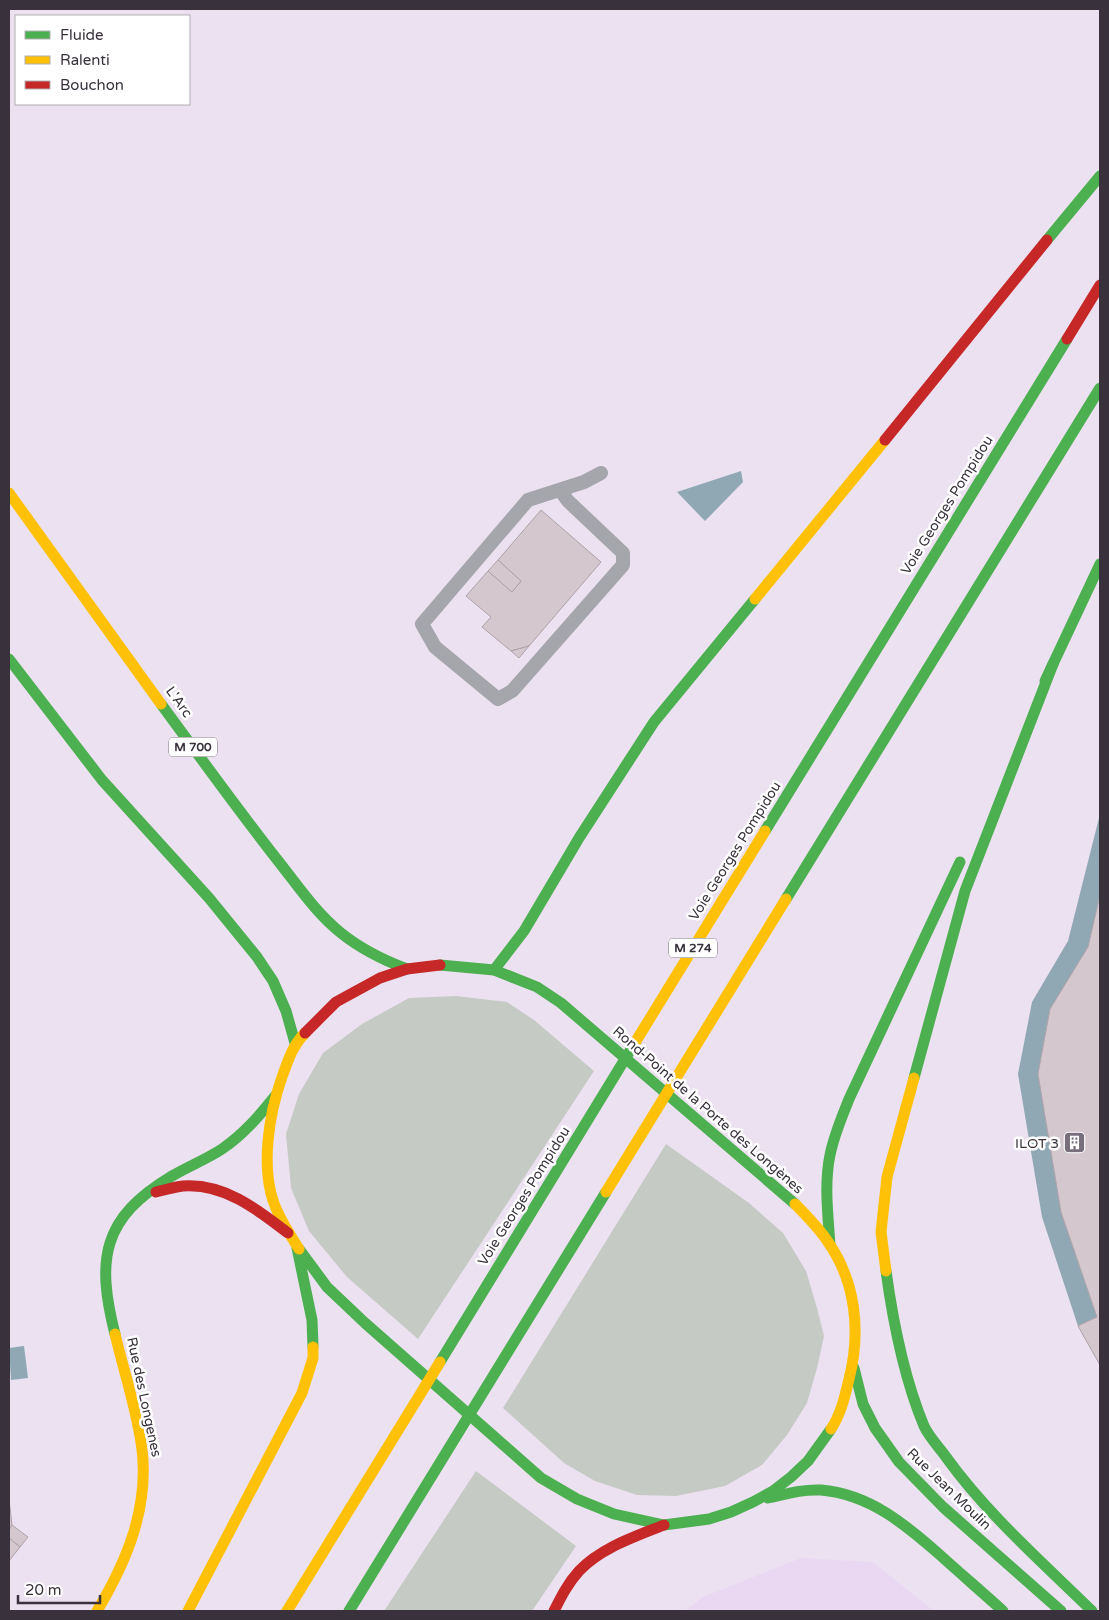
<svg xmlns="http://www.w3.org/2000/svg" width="1109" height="1620" font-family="'Varela Round',sans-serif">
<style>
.built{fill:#ead8f3}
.green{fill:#c5cac4}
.water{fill:#90a8b4}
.building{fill:#d4c8ce;stroke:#aea2a8}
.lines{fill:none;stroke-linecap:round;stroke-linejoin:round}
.lane{stroke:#a5a6ab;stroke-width:14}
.fast{stroke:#4caf50;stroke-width:11}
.slow{stroke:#ffc107;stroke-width:11}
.jam{stroke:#c62828;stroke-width:11}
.labels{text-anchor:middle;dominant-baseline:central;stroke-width:5;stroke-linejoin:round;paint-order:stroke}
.shield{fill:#fff;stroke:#747077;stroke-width:1}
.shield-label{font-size:12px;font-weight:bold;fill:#39323d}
.street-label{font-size:14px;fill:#39323d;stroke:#fff}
.poi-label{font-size:14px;fill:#39323d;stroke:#fff;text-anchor:end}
</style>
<rect width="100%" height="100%" fill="#ece1f1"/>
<polygon class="built" points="801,1558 873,1562 934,1611 685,1611 703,1597"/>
<g class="green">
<polygon points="456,996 507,1002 534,1020 594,1071 418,1339 347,1277 309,1231 291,1188 286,1134 299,1094 323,1053 362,1024 409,998"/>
<polygon points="666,1144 749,1203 783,1233 806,1271 817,1308 824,1336 817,1368 807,1403 787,1435 762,1465 725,1486 676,1496 637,1495 595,1481 564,1463 503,1408"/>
<polygon points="476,1471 576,1546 532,1611 384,1611"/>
</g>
<g class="water">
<polygon points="741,471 743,482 705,521 677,492"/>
<polygon points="1100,814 1100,895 1088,947 1050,1009 1038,1074 1061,1212 1097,1317 1078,1326 1042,1217 1018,1074 1032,1002 1068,941"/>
<polygon points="24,1346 28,1378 11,1380 9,1348"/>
</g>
<g class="building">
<polygon points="541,510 601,562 529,646 511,651 482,627 491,617 466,596 488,571 512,592 521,581 498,560"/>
<polygon points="498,560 521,581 512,592 488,571"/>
<polygon points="529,646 519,658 511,651"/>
<polygon points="1100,895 1100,1365 1078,1326 1097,1317 1061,1212 1038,1074 1050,1009 1088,947"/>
<polygon points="9,1499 12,1525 9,1530"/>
<polygon points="12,1525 28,1537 20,1547 9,1538 9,1530"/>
<polygon points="9,1538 20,1547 9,1561"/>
</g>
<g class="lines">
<polyline class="lane" points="560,490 568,501 623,553 623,565 512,691 498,699 435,647 422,624 528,500 584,482 601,473"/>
<g class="fast">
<polyline points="1047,240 1100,176"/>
<polyline points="9,659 102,780 209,898 257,957 273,981 286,1011 295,1043"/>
<polyline points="1045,681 1100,564"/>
<path d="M 161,704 C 200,757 238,810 279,862 C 298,886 316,913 341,933 C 361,949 383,960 407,969"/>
<polyline points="765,831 1067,339"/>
<polyline points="786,899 1100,388"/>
<polyline points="440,965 494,970 537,987 561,1003 795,1204"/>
<polyline points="494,970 524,931 579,838 654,722 755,599"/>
<polyline points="914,1078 965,891 1053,664"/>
<path d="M 830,1245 C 828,1215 824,1184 830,1155 C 834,1135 842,1117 849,1099 L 960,862"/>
<polyline points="297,1248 312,1320 313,1347"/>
<polyline points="299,1249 327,1287 365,1323 541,1478 577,1499 614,1514 664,1525 709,1519 731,1512 753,1502 773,1491 791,1477 808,1461 831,1429"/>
<path d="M 886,1271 C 893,1322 904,1378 924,1426 C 929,1437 939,1447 946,1457 C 987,1514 1042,1562 1092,1611"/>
<path d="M 115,1334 C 96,1259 102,1218 172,1176 C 189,1166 207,1159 222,1149 C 244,1134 260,1115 276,1095"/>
<polyline points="440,1362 636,1041"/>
<polyline points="854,1368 863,1404 875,1428 899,1462 943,1507 1061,1611"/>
<path d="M 768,1498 C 786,1494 802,1489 821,1490 C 869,1494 905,1524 940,1555 C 961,1574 982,1592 1003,1611"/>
<polyline points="349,1611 606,1192"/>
</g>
<g class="slow">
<polyline points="9,493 161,704"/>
<polyline points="755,599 885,440"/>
<polyline points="636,1041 765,831"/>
<polyline points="606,1192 786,899"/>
<path d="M 795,1204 C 807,1216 819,1228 828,1242 C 856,1282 861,1332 849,1379 C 845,1396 841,1414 831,1429"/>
<path d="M 299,1249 C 290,1235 281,1221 275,1206 C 260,1168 269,1114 282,1077 C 288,1061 292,1046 305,1033"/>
<polyline points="886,1271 881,1232 887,1177 914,1078"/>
<path d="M 97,1611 C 127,1561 149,1508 142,1449 C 137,1410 124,1372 115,1334"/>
<polyline points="188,1611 302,1393 313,1358 313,1347"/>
<polyline points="287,1611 440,1362"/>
</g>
<g class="jam">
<polyline points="1067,339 1100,285"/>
<polyline points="885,440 1047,240"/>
<polyline points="305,1033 336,1002 380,978 407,969 440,965"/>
<path d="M 156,1192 C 165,1190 174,1187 183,1186 C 224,1183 257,1209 288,1233"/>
<path d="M 554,1611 C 561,1597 568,1583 579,1571 C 601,1548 634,1537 664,1525"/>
</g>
</g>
<defs>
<symbol id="building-square" viewBox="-11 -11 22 22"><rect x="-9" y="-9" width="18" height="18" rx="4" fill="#786f7c" stroke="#fff"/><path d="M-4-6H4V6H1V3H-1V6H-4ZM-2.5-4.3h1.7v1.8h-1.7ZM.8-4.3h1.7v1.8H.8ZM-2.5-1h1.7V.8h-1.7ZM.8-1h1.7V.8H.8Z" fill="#fff"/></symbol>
</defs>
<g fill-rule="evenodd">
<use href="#building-square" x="1062" y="1130" width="25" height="25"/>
</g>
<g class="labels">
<g class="shield">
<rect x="169" y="737.5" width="48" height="19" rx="4"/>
<rect x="669" y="938.5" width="48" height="19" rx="4"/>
</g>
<g class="shield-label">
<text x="193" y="747">M 700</text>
<text x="693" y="948">M 274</text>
</g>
<g class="street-label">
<text transform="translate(947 505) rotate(-58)">Voie Georges Pompidou</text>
<text transform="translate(179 702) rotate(54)">L'Arc</text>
<text transform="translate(735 851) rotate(-58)">Voie Georges Pompidou</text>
<text transform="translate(708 1110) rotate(41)">Rond-Point de la Porte des Longènes</text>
<text transform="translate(524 1196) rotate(-58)">Voie Georges Pompidou</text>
<text transform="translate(144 1397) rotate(78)">Rue des Longenes</text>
<text transform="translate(949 1489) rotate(44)">Rue Jean Moulin</text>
</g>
<g class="poi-label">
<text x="1059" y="1143">ILOT 3</text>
</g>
</g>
<rect width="1109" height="1620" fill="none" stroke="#39323d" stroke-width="20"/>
<rect x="15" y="15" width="175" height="90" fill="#ffffff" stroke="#b0adb1"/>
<rect x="25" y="31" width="25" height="8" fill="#4caf50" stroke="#b0adb1"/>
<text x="60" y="40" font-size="15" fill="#39323d">Fluide</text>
<rect x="25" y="56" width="25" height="8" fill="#ffc107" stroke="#b0adb1"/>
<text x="60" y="65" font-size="15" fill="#39323d">Ralenti</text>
<rect x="25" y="81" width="25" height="8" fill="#c62828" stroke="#b0adb1"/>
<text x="60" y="90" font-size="15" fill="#39323d">Bouchon</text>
<path d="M18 1595v8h82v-8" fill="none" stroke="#39323d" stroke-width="2.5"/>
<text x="25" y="1595" font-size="15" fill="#39323d" stroke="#ffffff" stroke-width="4" paint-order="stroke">20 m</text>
</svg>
